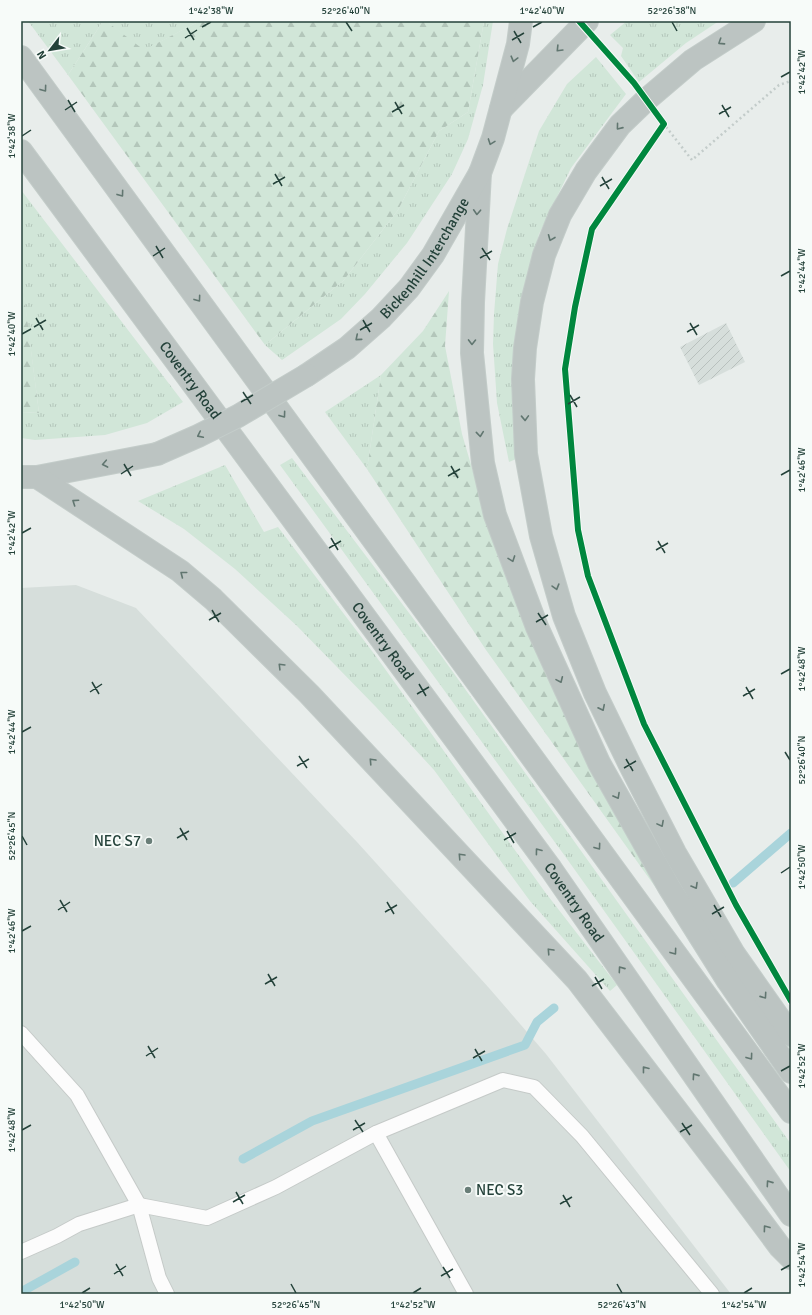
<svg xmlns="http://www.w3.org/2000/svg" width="812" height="1315" font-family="Signika,sans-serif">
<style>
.built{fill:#d6dedb}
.industrial{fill:url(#industrial-furrows)}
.grass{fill:url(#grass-tufts)}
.forest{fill:url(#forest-firs)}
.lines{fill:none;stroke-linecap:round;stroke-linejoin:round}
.stream{stroke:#a9d4db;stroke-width:9}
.lane-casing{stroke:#c5cac8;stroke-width:16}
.highway-casing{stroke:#c3ccc9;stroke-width:24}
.path{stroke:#c3ccca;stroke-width:2.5;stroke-dasharray:2 3;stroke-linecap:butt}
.lane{stroke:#fcfcfc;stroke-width:14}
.highway{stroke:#bcc4c2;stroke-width:22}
.highway-bridge-casing{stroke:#c3ccc9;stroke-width:24;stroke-linecap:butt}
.highway-bridge{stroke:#bcc4c2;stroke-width:22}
.cycleway-casing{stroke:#f7fbf9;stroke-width:8}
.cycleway{stroke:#00873e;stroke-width:6}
.oneway{stroke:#617670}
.ticks{fill:none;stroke:#24423a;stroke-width:1.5}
.poi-dot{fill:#697e78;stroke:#f7fbf9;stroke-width:1.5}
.labels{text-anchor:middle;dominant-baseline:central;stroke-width:4;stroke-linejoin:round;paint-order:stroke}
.street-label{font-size:15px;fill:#24423a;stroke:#f7fbf9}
.poi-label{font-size:15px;fill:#24423a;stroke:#f7fbf9;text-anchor:end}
.neatline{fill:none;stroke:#24423a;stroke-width:1.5}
.ticks-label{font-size:10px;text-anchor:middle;fill:#24423a}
</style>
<defs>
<pattern id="industrial-furrows" width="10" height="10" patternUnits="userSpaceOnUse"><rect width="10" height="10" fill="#d6dedb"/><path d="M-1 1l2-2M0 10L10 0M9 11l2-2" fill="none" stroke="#b8c0bd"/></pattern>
<pattern id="grass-tufts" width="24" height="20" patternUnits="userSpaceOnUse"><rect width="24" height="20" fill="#d1e6d8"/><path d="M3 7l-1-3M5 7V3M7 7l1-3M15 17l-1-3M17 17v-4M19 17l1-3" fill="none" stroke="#b3c6ba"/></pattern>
<pattern id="forest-firs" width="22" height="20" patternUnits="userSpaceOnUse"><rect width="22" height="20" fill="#d1e6d8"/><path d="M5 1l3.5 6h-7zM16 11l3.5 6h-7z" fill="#b3c6ba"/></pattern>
</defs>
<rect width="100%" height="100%" fill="#e8edeb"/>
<polygon class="built" points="76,585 136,608 357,842 489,988 546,1054 731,1294 21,1294 21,588"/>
<polygon class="industrial" points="726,323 745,362 699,385 680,347"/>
<g class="grass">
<polygon points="28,21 103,21 68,75"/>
<polygon points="106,21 201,21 192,25 143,51"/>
<polygon points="484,21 493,21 483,85 468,139 452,174 407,243 365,294 341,319 282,360 265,345 344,280 398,210 439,131 468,112"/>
<polygon points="627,21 719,21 686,43 639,82 621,56 623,48 610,35"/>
<polygon points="596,57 626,94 571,168 539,234 522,297 521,457 509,462 497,403 493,344 494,314 498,264 507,229 539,131 567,84"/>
<polygon points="21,190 183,402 147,423 105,435 35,440 21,438 21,412 39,413 21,273"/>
<polygon points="381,375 367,469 325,412"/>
<polygon points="292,458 440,654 791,1144 791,1172 562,852 280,465"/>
<polygon points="225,465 264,532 278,527 375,655 545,892 617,985 610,991 530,901 434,770 376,707 297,626 235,569 184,529 138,501"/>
</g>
<g class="forest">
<polygon points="103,21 106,21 144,50 192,25 201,21 484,21 468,112 439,131 398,210 344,280 265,345 68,75"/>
<polygon points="21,273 22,278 39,413 21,412"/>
<polygon points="449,291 445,346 462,434 498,557 582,750 676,916 486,650 367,469 381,375 423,331"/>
</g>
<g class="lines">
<g class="stream">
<polyline points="733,883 791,833"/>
<polyline points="243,1159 312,1121 525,1045 537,1022 554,1008"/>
<polyline points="21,1292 75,1262"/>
</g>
<defs>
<g id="lane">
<polyline points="21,1033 77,1095 139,1205 159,1278 167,1294"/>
<polyline points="376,1133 466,1294"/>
<polyline points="21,1252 57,1236 79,1224 139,1205 207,1218 276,1187 376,1133 503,1080 534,1087 582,1136 712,1294"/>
</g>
<g id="highway">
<polyline points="754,21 693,60 646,100 620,125 586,171 560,215 544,255 532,302 525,348 523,379 526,454 541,536 564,616 595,693 630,765 675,853 734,954 791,1035"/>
<polyline points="21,57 791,1112"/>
<polyline points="501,109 587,21"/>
<path id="s1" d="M 21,151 L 551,869 L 791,1215"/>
<polyline points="480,173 473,302 472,353 483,463 495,515 537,627 599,763 669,887 728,981 791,1072"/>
<path id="s2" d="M 307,375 L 347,348 L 381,318 L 409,288 L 433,255 L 480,173 L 493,138 L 518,44 L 521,21"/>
<polyline points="21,477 37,477 157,454"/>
<polyline points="37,477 180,571 213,599 309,694 577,980 733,1184 780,1247 791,1258"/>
</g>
</defs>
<use href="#lane" class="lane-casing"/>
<use href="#highway" class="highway-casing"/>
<g class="path">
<polyline points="601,45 630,79"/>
<polyline points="663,123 692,160 779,85 791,81"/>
<polyline points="664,124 592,229 575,307 565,369 578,530 588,576 644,724 716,866"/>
</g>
<use href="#lane" class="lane"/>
<use href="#highway" class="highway"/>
<defs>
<polyline id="highway-bridge" points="157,454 198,436 238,416 307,375"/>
</defs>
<use href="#highway-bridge" class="highway-bridge-casing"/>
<use href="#highway-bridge" class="highway-bridge"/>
<defs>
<polyline id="cycleway" points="579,21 634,83 664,124 592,229 575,307 565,369 578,530 588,576 644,724 736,905 791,1001"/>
</defs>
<use href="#cycleway" class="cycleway-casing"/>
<use href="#cycleway" class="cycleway"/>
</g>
<defs><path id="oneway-chevron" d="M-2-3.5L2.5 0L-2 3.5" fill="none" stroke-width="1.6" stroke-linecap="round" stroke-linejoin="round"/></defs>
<g class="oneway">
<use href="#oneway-chevron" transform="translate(721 42) rotate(147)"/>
<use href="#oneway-chevron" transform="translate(559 49) rotate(134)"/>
<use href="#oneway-chevron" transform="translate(514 59) rotate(105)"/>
<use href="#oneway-chevron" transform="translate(44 89) rotate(54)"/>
<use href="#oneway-chevron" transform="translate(619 127) rotate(129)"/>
<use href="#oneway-chevron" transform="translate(491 142) rotate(110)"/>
<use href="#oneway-chevron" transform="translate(121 194) rotate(54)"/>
<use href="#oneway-chevron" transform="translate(477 212) rotate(93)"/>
<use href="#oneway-chevron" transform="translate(551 238) rotate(112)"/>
<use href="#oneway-chevron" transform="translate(198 299) rotate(54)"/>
<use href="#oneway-chevron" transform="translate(358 338) rotate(140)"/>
<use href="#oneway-chevron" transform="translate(472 342) rotate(91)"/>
<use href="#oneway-chevron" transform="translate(283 415) rotate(54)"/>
<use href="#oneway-chevron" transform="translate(525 418) rotate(88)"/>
<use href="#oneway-chevron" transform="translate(480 434) rotate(84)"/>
<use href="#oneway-chevron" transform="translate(200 435) rotate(154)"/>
<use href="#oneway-chevron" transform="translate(105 464) rotate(169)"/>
<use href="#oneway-chevron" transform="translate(75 502) rotate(-146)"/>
<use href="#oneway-chevron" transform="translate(512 559) rotate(70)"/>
<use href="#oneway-chevron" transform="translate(183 574) rotate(-142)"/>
<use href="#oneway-chevron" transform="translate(556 587) rotate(74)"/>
<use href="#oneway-chevron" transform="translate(281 666) rotate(-135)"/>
<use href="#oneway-chevron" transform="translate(560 680) rotate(66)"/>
<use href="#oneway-chevron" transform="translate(602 708) rotate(64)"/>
<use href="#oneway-chevron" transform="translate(372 761) rotate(-133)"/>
<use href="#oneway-chevron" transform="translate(617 796) rotate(61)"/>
<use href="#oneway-chevron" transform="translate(661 824) rotate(62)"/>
<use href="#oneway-chevron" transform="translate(598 847) rotate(54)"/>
<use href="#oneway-chevron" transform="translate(538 851) rotate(-127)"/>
<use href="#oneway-chevron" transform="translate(461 856) rotate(-133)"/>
<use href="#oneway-chevron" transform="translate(695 886) rotate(60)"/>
<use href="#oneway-chevron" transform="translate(550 951) rotate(-133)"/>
<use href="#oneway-chevron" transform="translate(674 952) rotate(54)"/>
<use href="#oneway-chevron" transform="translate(621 969) rotate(-125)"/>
<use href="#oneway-chevron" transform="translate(764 996) rotate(55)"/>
<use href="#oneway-chevron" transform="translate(750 1057) rotate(54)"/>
<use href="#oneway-chevron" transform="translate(645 1069) rotate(-128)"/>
<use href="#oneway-chevron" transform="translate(695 1076) rotate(-125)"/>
<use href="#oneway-chevron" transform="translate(769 1183) rotate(-125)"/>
<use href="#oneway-chevron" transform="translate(766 1228) rotate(-126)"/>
</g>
<path class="ticks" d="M 346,22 L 352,31M 672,22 L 677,31M 202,27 L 211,22M 533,27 L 542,22M 187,28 L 194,40M 514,31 L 521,43M 185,38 L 197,30M 512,40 L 524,33M 781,77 L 790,72M 68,100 L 75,112M 395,102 L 402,114M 722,105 L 729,117M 65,110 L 77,102M 392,112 L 404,105M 719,114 L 731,107M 22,136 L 31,130M 275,174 L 282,186M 602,177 L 609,189M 273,184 L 285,177M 600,186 L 612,179M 156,246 L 163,258M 482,248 L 490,260M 153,256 L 165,248M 480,258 L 492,251M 781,276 L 790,271M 36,318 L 43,330M 363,320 L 370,332M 690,323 L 697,335M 34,327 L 46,320M 360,330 L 372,323M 687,332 L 699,325M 22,334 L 31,329M 243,392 L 251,404M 570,395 L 577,407M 241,402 L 253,395M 568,404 L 580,397M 124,464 L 131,476M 451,466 L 458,478M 121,474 L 133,466M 781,475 L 790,470M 448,476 L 460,469M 22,533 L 31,528M 331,538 L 338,550M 658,541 L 665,553M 329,548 L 341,541M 656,550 L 668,543M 212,610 L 219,622M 538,613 L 546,625M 209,620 L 221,613M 536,622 L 548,615M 781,674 L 790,669M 92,682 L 99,694M 419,684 L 426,696M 746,687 L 753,699M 90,692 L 102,684M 417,694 L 429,687M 743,696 L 755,689M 22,732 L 31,727M 785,752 L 790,760M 299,756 L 307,768M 626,759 L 633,771M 297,766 L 309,759M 624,768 L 636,761M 180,828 L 187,840M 507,831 L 514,843M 22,836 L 27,845M 177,838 L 189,831M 504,840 L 516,833M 781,873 L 790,867M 60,900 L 67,912M 387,902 L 394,914M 714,905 L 721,917M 58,910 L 70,902M 385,912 L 397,905M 712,914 L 724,907M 22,931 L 31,926M 268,974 L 275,986M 595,977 L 602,989M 265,984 L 277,977M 592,986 L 604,979M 148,1046 L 155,1058M 475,1049 L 482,1061M 146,1056 L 158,1048M 473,1058 L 485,1051M 781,1071 L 790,1066M 355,1120 L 363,1132M 682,1123 L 690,1135M 22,1130 L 31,1125M 353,1130 L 365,1123M 680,1132 L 692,1125M 236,1192 L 243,1204M 563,1195 L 570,1207M 233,1202 L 245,1195M 560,1204 L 572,1197M 116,1264 L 123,1276M 443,1267 L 450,1278M 781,1270 L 790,1265M 114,1274 L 126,1266M 441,1276 L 453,1269M 291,1284 L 296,1293M 617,1284 L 622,1293M 82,1293 L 90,1288M 413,1293 L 421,1288M 744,1293 L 752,1288"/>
<g class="poi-dot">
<circle cx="149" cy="841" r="4"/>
<circle cx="468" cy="1190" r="4"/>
</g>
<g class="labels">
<g class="street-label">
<text stroke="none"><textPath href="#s2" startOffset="168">Bickenhill Interchange</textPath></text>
<text stroke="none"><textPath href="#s1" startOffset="285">Coventry Road</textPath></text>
<text stroke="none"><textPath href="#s1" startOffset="609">Coventry Road</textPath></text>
<text stroke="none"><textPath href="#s1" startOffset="933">Coventry Road</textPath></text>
</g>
<g class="poi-label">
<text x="141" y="841">NEC S7</text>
<text x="476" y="1190" text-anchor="start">NEC S3</text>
</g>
</g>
<rect width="812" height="1315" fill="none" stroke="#f7fbf9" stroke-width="44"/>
<g transform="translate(50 50) rotate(239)" stroke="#f7fbf9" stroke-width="3" paint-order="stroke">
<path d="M0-3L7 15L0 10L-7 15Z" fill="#24423a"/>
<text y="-6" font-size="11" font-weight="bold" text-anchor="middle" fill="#24423a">N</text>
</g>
<rect x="22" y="22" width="768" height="1271" class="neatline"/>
<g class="ticks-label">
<text x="211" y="14">1°42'38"W</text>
<text x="346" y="14">52°26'40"N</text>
<text x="542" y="14">1°42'40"W</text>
<text x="672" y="14">52°26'38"N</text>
<text transform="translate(801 72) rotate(-90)" y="4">1°42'42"W</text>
<text transform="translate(11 136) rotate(-90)" y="4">1°42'38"W</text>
<text transform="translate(801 271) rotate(-90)" y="4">1°42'44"W</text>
<text transform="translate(11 334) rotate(-90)" y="4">1°42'40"W</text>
<text transform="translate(801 470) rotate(-90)" y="4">1°42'46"W</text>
<text transform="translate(11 533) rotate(-90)" y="4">1°42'42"W</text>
<text transform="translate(801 669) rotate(-90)" y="4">1°42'48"W</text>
<text transform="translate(11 732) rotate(-90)" y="4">1°42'44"W</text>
<text transform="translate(801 760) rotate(-90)" y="4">52°26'40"N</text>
<text transform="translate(11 836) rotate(-90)" y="4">52°26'45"N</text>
<text transform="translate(801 867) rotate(-90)" y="4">1°42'50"W</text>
<text transform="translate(11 931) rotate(-90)" y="4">1°42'46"W</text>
<text transform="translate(801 1066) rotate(-90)" y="4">1°42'52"W</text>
<text transform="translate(11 1130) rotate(-90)" y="4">1°42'48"W</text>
<text transform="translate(801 1265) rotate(-90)" y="4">1°42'54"W</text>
<text x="82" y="1308">1°42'50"W</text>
<text x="296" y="1308">52°26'45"N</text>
<text x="413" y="1308">1°42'52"W</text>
<text x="622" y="1308">52°26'43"N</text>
<text x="744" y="1308">1°42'54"W</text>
</g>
</svg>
